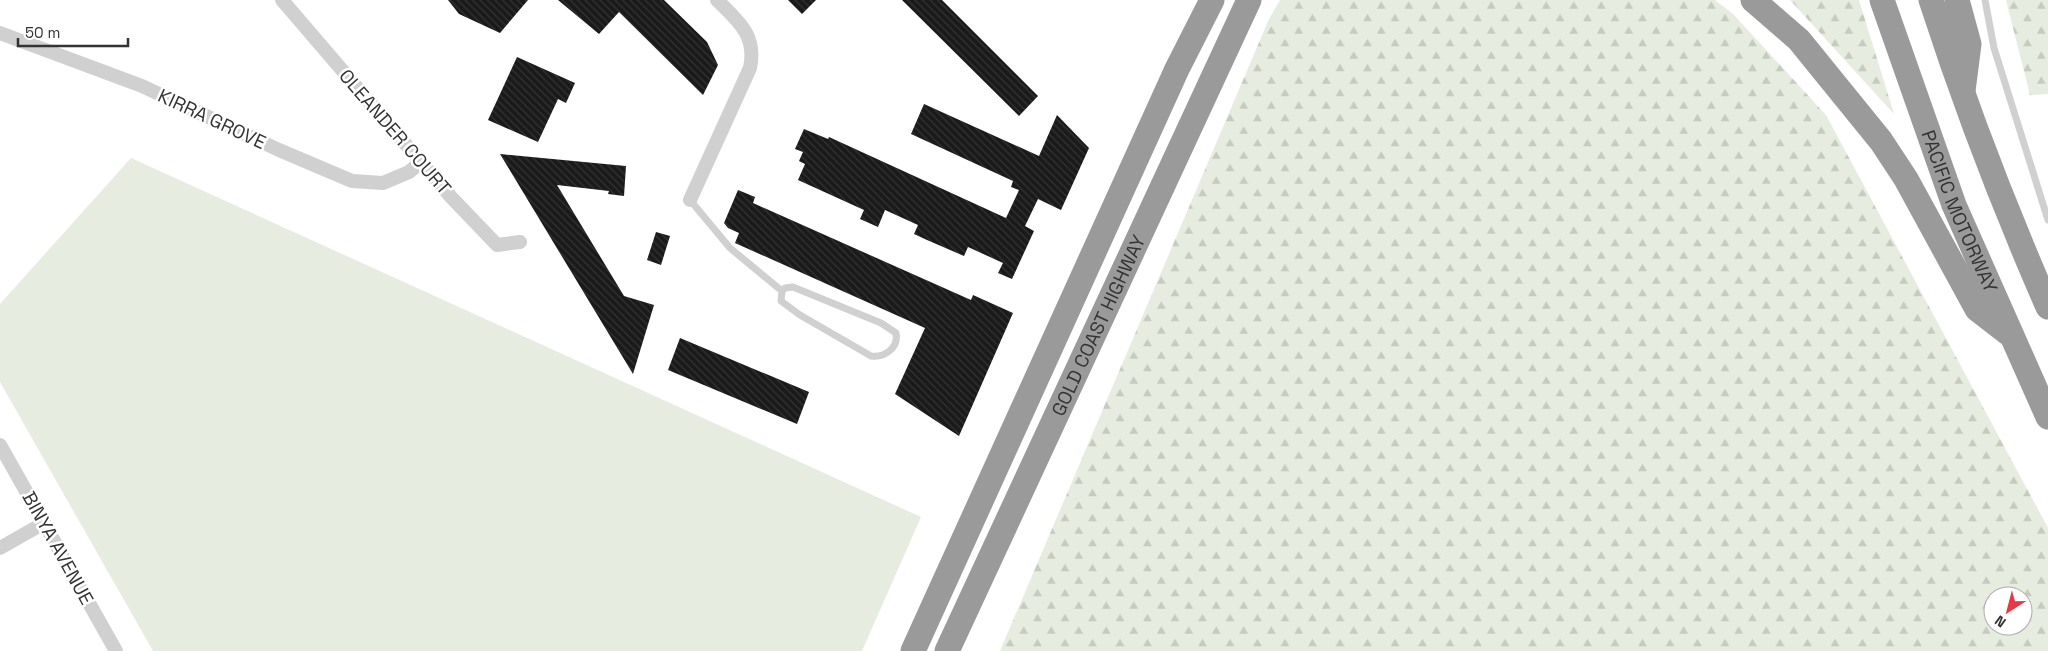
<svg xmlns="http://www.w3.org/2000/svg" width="2048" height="651" font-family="'Space Grotesk',sans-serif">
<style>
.forest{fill:url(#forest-firs);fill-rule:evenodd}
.green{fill:#e6ecdf}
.building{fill:url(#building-back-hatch)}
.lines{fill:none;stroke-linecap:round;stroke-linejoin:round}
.lane{stroke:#d0d0d0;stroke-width:7}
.street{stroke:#d0d0d0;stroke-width:14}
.highway{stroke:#9a9a9a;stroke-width:25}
.labels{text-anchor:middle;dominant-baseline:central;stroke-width:5;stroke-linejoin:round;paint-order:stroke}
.street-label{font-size:19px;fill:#333;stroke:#fff}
</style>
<defs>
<pattern id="forest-firs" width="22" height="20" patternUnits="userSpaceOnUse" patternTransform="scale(1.25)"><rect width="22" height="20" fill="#e6ecdf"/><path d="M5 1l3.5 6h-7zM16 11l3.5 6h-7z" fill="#c6cbc0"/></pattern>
<pattern id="building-back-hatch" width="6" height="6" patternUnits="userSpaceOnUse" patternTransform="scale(1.25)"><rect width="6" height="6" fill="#1a1a1a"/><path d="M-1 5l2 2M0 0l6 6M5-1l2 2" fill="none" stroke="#333"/></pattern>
</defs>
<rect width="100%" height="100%" fill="#fff"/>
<g class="forest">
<path d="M 1280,0 L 1715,0 L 1733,14 L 1826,115 L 2048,528 L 2048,651 L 1000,651 L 1269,19 ZM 1993,596 L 2023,596 L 2023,626 L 1993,626 Z"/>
<polygon points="1790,0 1859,0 1894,114"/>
<polygon points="2006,0 2048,0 2048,94 2030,95"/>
</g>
<polygon class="green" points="131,158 921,517 862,651 153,651 0,382 0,304"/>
<g class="building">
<polygon points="448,0 528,0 500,33 459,14"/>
<polygon points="558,0 664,0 707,42 718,65 703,95 619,12 599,34"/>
<polygon points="788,0 816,0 802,14"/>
<polygon points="902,0 942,0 1038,96 1019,116"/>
<polygon points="517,57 575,83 566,103 558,99 538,142 488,120"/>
<polygon points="924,104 1039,156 1057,115 1089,148 1061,210 1038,199 1025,226 1034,231 1012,279 998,273 1003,263 968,247 964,256 927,240 914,234 918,225 885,210 878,227 860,219 864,210 798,180 805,164 799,161 803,152 795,149 804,129 828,139 829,137 1006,218 1019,190 1011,187 1013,181 911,134"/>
<polygon points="500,154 626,166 624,196 608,194 609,191 557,185 624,296 654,305 633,374"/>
<polygon points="738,190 755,197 753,203 971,300 973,295 1013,313 959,436 895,394 925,328 735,243 739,233 728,228 724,223"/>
<polygon points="656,232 670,236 661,265 647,260"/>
<polygon points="680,338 809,392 797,424 668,370"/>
</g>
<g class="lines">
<g class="lane">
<polyline points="1985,0 1994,48 2048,220"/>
<path d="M 690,200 L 730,248 L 782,291 L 781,301 L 800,315 L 871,356 C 884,358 899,348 896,333 L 881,323 L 793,287 L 785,288 L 782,291"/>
</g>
<g class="street">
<polyline points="282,0 451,197 497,245 520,242"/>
<polyline points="0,33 142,86 279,150 352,181 383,183 409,172 421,162"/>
<path d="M 690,200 L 750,68 C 757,35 738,21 717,0"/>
<polyline points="0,445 116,651"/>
<polyline points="0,548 44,523"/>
</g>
<g class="highway">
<polyline points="1753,0 1799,40 1881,141 1906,179 1977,309 2008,333"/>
<path id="s1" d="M 1882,0 L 1954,205 L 2048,417"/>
<path d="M 1931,0 C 1965,105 2004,207 2048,307"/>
<polyline points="1957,0 1969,44 1963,91"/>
<polyline points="913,651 1177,69 1212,0"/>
<path id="s2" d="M 947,651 L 1249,0"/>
</g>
</g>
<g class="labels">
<g class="street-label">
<text transform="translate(212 119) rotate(25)">KIRRA GROVE</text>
<text transform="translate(395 132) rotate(49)">OLEANDER COURT</text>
<text stroke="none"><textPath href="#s1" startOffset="225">PACIFIC MOTORWAY</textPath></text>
<text stroke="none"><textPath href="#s2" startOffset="359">GOLD COAST HIGHWAY</textPath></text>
<text transform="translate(58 548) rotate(61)">BINYA AVENUE</text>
</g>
</g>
<g transform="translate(2008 611) rotate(216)"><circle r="24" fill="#ffffff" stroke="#adadad"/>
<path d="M0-4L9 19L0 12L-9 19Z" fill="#e63946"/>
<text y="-8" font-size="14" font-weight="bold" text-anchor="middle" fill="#333333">N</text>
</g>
<path d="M18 38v8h110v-8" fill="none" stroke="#333333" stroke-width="2.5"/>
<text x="25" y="38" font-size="15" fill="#333333" stroke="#ffffff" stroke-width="4" paint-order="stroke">50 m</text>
</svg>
